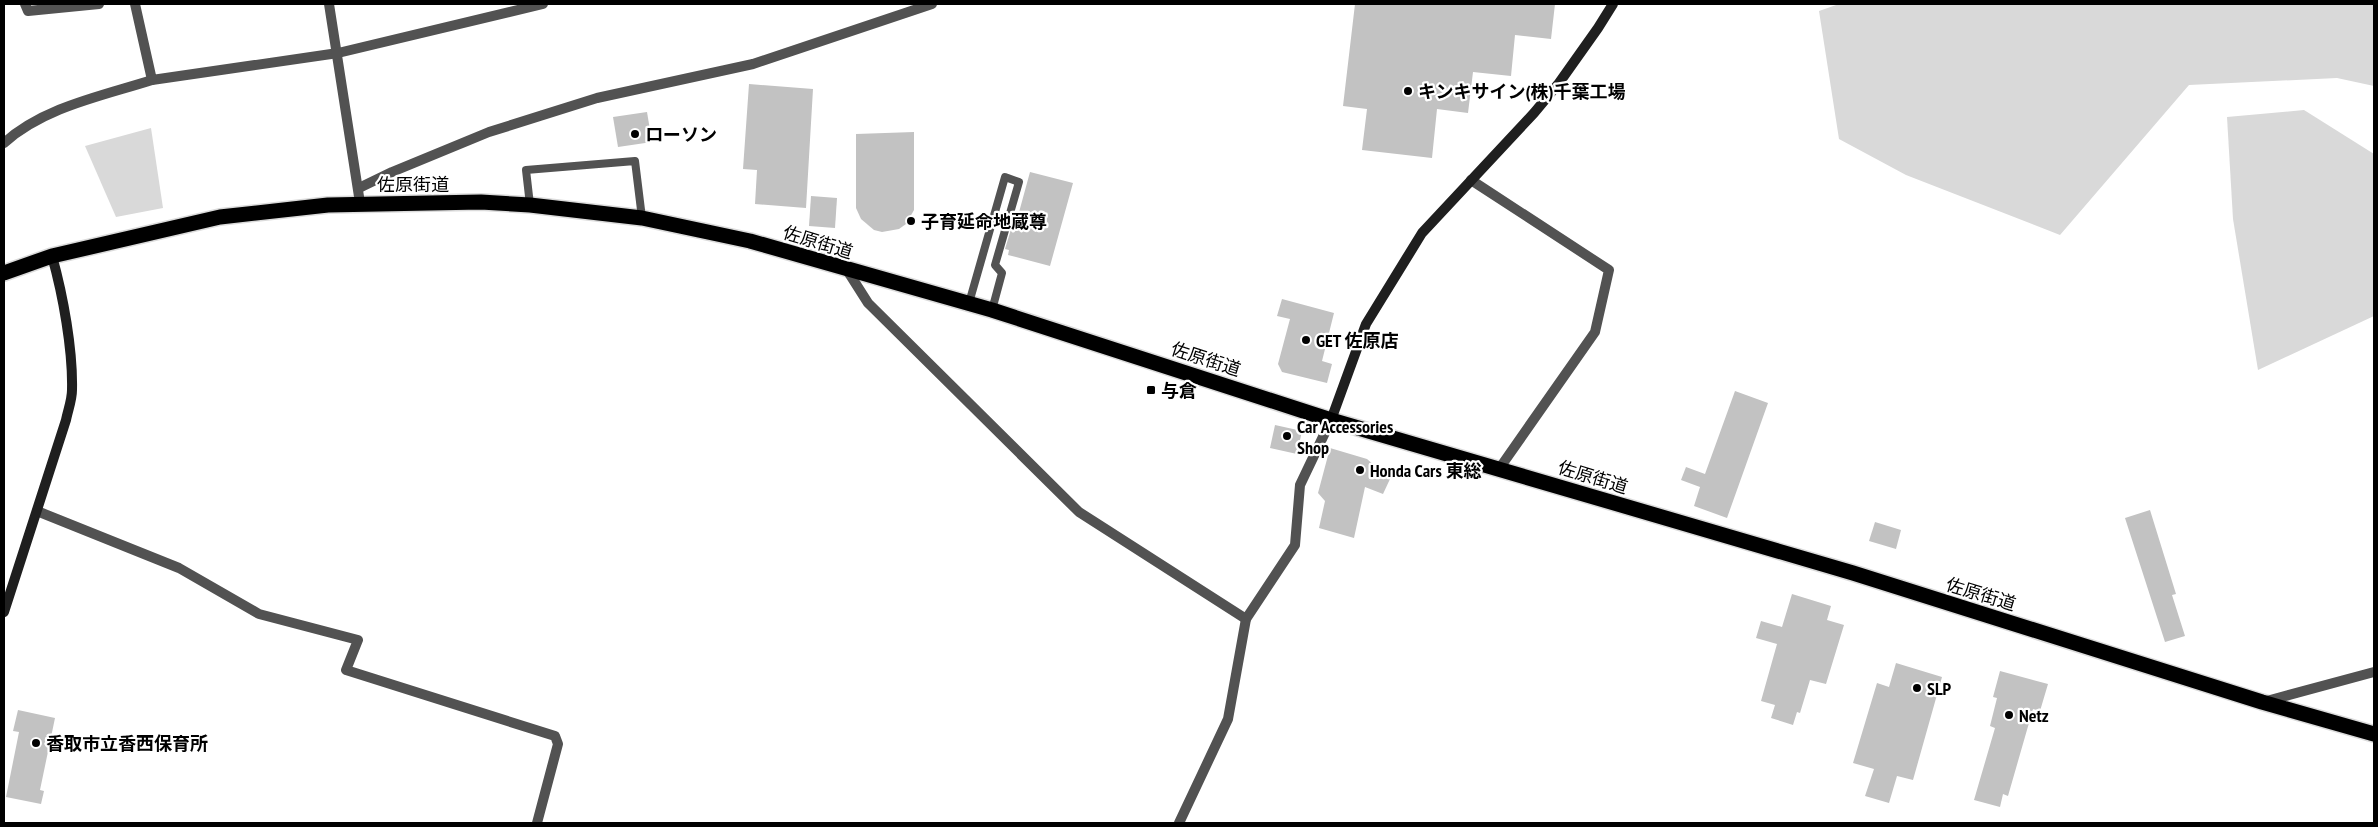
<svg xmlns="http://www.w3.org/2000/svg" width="2378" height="827" font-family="'PT Sans Narrow','Noto Sans JP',sans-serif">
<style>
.green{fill:#d9d9d9}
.building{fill:#c2c2c2}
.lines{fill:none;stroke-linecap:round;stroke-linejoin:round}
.highway-casing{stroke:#dbdbdb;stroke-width:18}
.lane{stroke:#525252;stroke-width:8}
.street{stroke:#525252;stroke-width:10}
.secondary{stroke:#1f1f1f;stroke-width:10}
.highway{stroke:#000;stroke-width:15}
.poi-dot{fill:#000;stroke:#fff;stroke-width:2}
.labels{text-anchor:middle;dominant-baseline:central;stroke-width:4.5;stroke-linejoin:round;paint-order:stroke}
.poi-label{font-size:18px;font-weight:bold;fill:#000;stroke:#fff;text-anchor:start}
.street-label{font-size:18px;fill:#000;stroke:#fff}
</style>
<rect width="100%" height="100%" fill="#fff"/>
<g class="green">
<polygon points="1839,4 2374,4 2374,86 2337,78 2189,85 2060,235 1906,175 1839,139 1819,11"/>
<polygon points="2304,110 2374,154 2374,316 2258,370 2233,219 2227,117"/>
<polygon points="151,128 163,208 116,217 85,146"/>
</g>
<g class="building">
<polygon points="1355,4 1555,4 1551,39 1515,35 1511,76 1473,72 1468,113 1437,109 1432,158 1362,150 1367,109 1343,106"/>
<polygon points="749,84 813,89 806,208 755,204 757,170 743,169"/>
<polygon points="647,112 652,142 618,147 613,117"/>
<polygon points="914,132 914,210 906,224 899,229 882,232 874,230 861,219 856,208 856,134"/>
<polygon points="1030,172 1073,183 1050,266 1008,255 1009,250 1005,249 1012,226 1015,227"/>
<polygon points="811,196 837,198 835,228 809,226"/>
<polygon points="1282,299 1334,313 1322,361 1332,364 1327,383 1282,372 1278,364 1290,319 1277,316"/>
<polygon points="1735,391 1768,403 1727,518 1694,506 1700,487 1681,480 1686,467 1705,474"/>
<polygon points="1275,425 1302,431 1297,454 1270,448"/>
<polygon points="1330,448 1367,459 1390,479 1383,494 1365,487 1354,538 1319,528 1325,501 1318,493"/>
<polygon points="2150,510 2176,594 2172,595 2185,636 2165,642 2125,518"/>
<polygon points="1875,522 1901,530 1896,549 1869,541"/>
<polygon points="1792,594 1831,606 1827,620 1844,625 1826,684 1810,680 1800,713 1797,712 1793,725 1771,718 1775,705 1761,701 1777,644 1756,638 1761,621 1782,627"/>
<polygon points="1896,663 1942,677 1913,780 1897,776 1889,803 1865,796 1874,769 1853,763 1877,683 1889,687"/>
<polygon points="2000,671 2048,684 2040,711 2033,709 2008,796 2003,794 2000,807 1974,800 1995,728 1990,726 1997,698 1993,697"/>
<polygon points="18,710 55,718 40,790 44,791 41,804 6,797 19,732 13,731"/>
</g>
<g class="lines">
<defs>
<polyline id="highway" points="4,273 52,256 220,217 328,205 481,202 530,205 642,218 750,241 992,310 1331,420 1853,573 2262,702 2374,734"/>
</defs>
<use href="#highway" class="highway-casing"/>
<g class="lane">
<polyline points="530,205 526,170 635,161 642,218"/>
<polyline points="969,303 1005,177 1019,182 995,265 1002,273 992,310"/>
</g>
<g class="street">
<polyline points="25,4 28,11 99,4"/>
<polyline points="135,4 152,80 338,53 543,4"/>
<polyline points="329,4 360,203"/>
<path d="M 4,143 C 44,107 102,96 152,80"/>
<polyline points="1471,180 1609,270 1595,332 1499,469"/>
<polyline points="359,188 392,172 489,132 597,98 753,64 932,4"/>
<polyline points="847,270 868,303 1079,512 1246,619"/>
<polyline points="37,511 179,568 259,614 358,640 346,670 555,736 558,744 537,823"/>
<polyline points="2263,702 2374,672"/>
<polyline points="1179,823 1228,719 1246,619 1295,545 1300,485 1331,420"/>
</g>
<g class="secondary">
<polyline points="1331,420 1366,324 1422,233 1534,113 1559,83 1598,28 1613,4"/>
<path d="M 4,612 L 66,420 C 68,410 72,400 72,390 C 73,350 63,295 52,256"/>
</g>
<use href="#highway" class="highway"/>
</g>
<g class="poi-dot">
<circle cx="1408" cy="91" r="5"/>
<circle cx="635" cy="134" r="5"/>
<circle cx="911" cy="221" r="5"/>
<circle cx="1306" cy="340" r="5"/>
<rect x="1146" y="385" width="10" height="10" rx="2.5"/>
<circle cx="1287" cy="436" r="5"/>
<circle cx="1360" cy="470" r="5"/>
<circle cx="1917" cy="688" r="5"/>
<circle cx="2009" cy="715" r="5"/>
<circle cx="36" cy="743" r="5"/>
</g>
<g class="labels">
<g class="poi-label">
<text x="1418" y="91">キンキサイン(株)千葉工場</text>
<text x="645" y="134">ローソン</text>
<text x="921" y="221">子育延命地蔵尊</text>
<text x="1316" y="340">GET 佐原店</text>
<text x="1161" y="390">与倉</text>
<text x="1297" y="426">Car Accessories<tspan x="1297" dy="21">Shop</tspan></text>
<text x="1370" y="470">Honda Cars 東総</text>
<text x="1927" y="688">SLP</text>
<text x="2019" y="715">Netz</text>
<text x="46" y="743">香取市立香西保育所</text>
</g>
<g class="street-label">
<text x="413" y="184">佐原街道</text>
<text transform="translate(818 242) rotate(17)">佐原街道</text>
<text transform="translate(1206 359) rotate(18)">佐原街道</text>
<text transform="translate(1593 477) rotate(17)">佐原街道</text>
<text transform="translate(1981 594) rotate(17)">佐原街道</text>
</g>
</g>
<rect width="2378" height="827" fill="none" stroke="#000000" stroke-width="10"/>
</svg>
